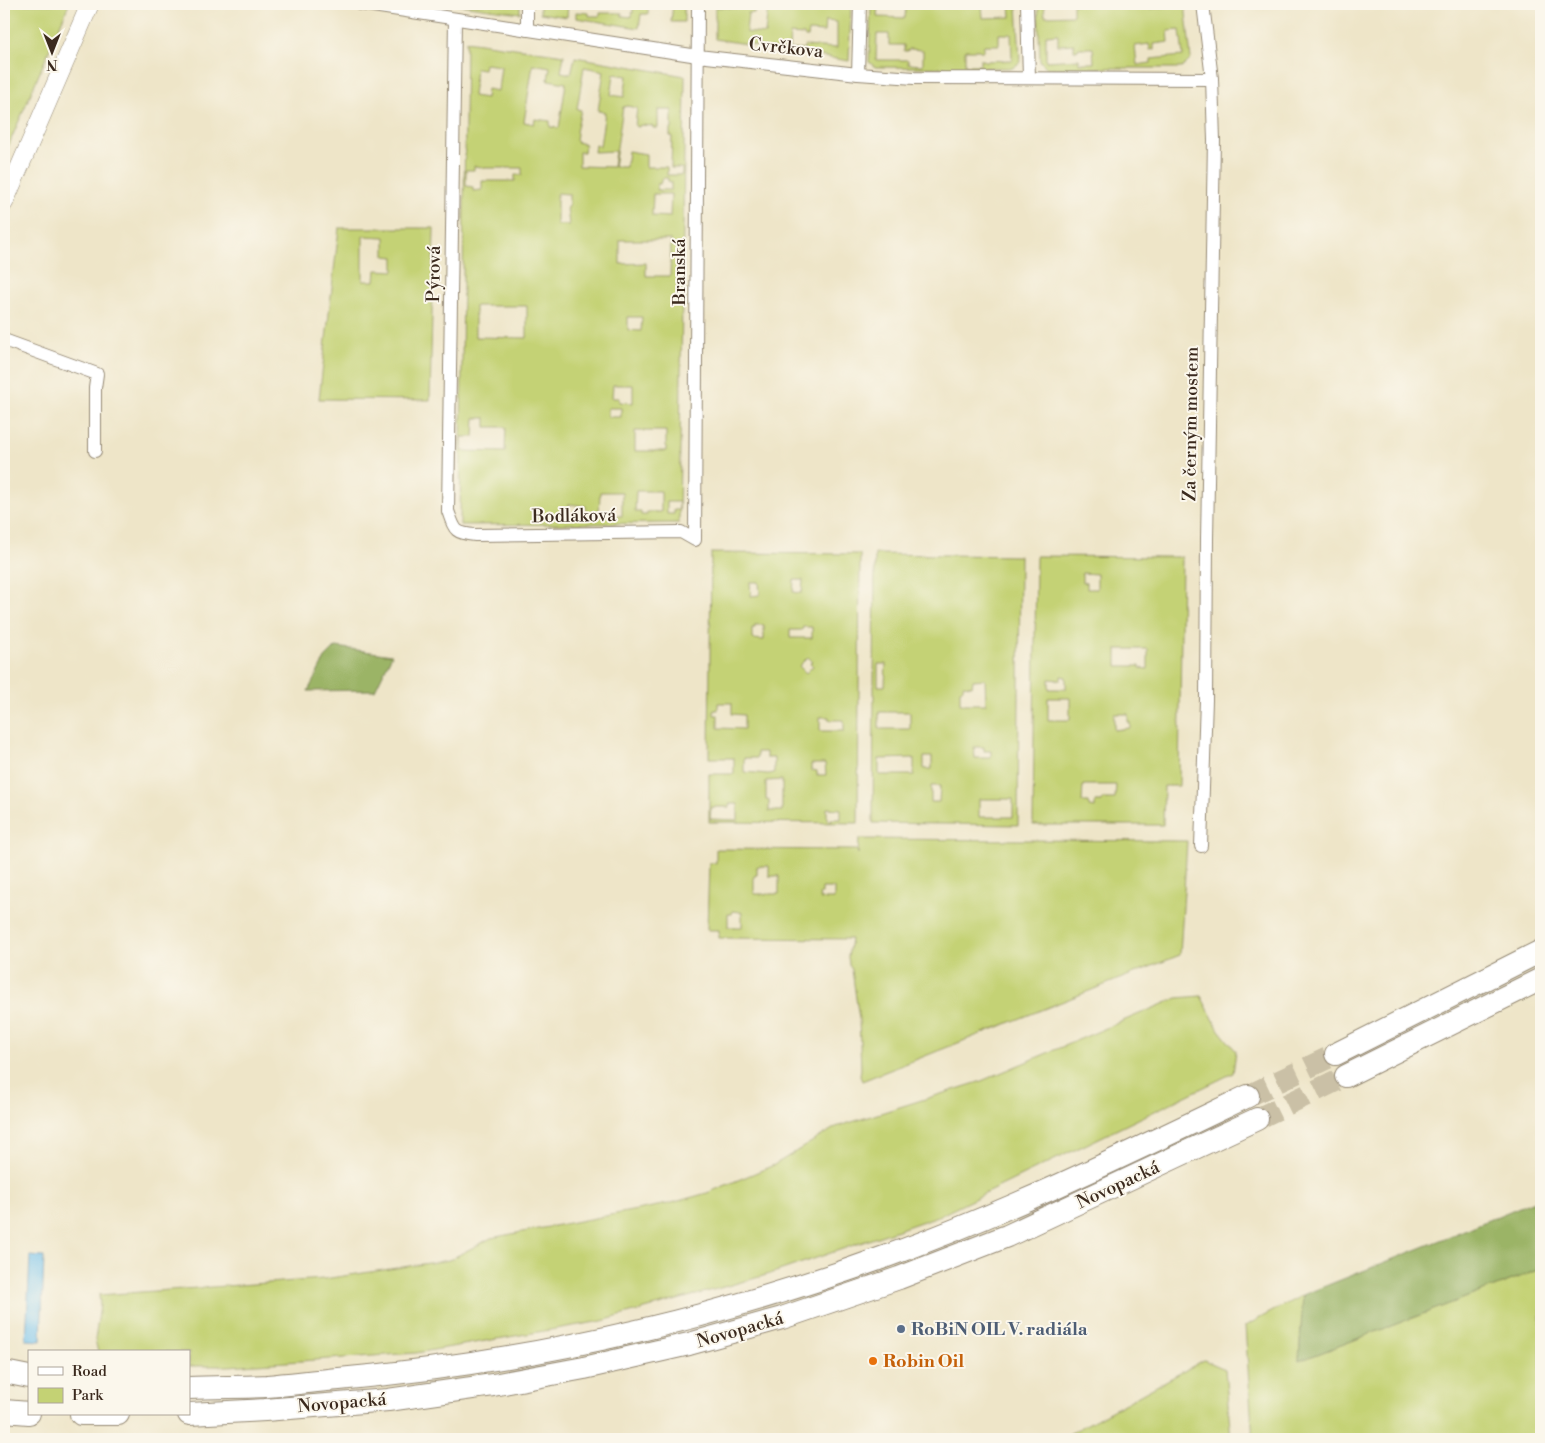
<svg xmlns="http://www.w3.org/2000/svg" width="1545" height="1443" font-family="'Libre Bodoni',serif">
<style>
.green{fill:#c4d274;stroke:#807e49;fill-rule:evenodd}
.forest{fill:#9bb466;stroke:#6b6f42}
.water{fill:#6fbfea;stroke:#557484}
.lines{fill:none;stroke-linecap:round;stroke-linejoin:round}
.highway-tunnel{stroke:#cac0a6;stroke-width:22;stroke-dasharray:22 11;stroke-linecap:butt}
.street-casing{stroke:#948873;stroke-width:14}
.secondary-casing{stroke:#948873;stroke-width:19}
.highway-casing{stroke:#948873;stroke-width:24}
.street{stroke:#fff;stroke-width:12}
.secondary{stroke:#fff;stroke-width:18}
.highway{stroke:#fff;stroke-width:22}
.service-dot{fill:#5c6f8a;stroke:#fbf7ec;stroke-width:2}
.food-dot{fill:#e8710a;stroke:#fbf7ec;stroke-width:2}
.labels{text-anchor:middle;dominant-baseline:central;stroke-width:4;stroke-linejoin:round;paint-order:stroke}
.street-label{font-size:18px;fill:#3b2a1e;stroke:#fbf7ec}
.service-label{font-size:18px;font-weight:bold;fill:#4e5e75;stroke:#fbf7ec;text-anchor:start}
.food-label{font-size:18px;font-weight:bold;fill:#c56008;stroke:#fbf7ec;text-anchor:start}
</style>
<rect width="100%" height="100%" fill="#fbf7ec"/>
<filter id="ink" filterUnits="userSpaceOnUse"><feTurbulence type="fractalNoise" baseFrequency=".02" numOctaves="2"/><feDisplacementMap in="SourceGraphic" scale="10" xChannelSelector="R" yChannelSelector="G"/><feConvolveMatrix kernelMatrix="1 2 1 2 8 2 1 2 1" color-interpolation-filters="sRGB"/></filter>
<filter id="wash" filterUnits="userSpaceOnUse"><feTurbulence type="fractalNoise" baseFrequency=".0096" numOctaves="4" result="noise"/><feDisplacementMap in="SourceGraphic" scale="20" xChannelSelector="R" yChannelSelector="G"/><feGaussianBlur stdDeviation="1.12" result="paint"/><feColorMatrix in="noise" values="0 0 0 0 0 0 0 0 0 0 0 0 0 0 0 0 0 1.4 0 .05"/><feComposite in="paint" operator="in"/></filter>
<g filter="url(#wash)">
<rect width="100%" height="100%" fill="#eee5c8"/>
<g class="green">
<polygon points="4,4 69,4 4,156"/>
<polygon points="453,4 520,4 520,13"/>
<polygon points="540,4 568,4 567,17 540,13"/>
<polygon points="633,4 648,4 648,14 641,14 639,28 576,18 576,12 589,13 589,16 600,16 600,13 622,13 622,16 631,17 632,13 633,13"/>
<polygon points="673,4 684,4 684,22 671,22"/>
<path d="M 739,4 L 851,4 L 849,61 L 715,39 L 715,7 L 739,8 ZM 755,6 L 768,7 L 765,34 L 746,32 L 748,13 L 754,13 ZM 825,21 L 837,22 L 837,48 L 804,46 L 804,50 L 789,49 L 790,34 L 804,35 L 805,37 L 808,37 L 809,31 L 824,32 Z"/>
<path d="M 871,4 L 878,4 L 877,17 L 905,18 L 906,4 L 982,4 L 983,18 L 1011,17 L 1010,4 L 1017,4 L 1020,62 L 1013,68 L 875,67 L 869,62 ZM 877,34 L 889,34 L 889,45 L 904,45 L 904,51 L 908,51 L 909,49 L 923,50 L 923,65 L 908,64 L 908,60 L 876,60 ZM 999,34 L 1011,34 L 1012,60 L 984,61 L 984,60 L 980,60 L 980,65 L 965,65 L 965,50 L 979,50 L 980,51 L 983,51 L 984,45 L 999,45 Z"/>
<path d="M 1038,4 L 1044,4 L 1045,16 L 1073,15 L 1073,4 L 1149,4 L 1150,9 L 1185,4 L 1191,59 L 1182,68 L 1047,68 L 1040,61 ZM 1180,30 L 1183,56 L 1151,59 L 1151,63 L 1137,65 L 1135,46 L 1149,44 L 1150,50 L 1154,49 L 1154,44 L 1169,42 L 1168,31 ZM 1058,34 L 1058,45 L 1074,44 L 1074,50 L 1078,50 L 1079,48 L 1093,48 L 1094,63 L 1079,63 L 1079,59 L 1046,61 L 1046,35 Z"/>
<path d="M 466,41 L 564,55 L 561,72 L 571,74 L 575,57 L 685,76 L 679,523 L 460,525 ZM 485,64 L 501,66 L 498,91 L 487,89 L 486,98 L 473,96 L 476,68 L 484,69 ZM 533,64 L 550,67 L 548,80 L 566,83 L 559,128 L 550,127 L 550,121 L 535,119 L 534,124 L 524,122 ZM 584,67 L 604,71 L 598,111 L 605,112 L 600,146 L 595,145 L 594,152 L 615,151 L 613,167 L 579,166 L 579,152 L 584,152 L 585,144 L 576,142 L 577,133 L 576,132 L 581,110 L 577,109 ZM 614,74 L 627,76 L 624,97 L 611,95 ZM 627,106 L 637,108 L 635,126 L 639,127 L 640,125 L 653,126 L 653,128 L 658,128 L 658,110 L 672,110 L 672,129 L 670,129 L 670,136 L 672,136 L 671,168 L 682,168 L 682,175 L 667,175 L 667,167 L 646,167 L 646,154 L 628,151 L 626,167 L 614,167 L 623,107 ZM 474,166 L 482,167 L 482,168 L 522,168 L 522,175 L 515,175 L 515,181 L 482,181 L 482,190 L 473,191 L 473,187 L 466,186 L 466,170 L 474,170 ZM 662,178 L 668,178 L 668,181 L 671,182 L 671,190 L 657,190 L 657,184 L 660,184 ZM 557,193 L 569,194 L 569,207 L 567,207 L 569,225 L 557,225 ZM 653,194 L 671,194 L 670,217 L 652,216 ZM 620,240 L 671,240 L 670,276 L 646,276 L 646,263 L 620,264 ZM 475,306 L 527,306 L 527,338 L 475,337 ZM 628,317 L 642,317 L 641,331 L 628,330 ZM 613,385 L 633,385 L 633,403 L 619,402 L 619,398 L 612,398 ZM 608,408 L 621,408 L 621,417 L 608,417 ZM 475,418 L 486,418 L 486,427 L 506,427 L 505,452 L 462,451 L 462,437 L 474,437 ZM 635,431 L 666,431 L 666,451 L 635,451 ZM 636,491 L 661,491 L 661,512 L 647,512 L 647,515 L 641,515 L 641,512 L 635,512 ZM 600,492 L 622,492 L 622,516 L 599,516 ZM 667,502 L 679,502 L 679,510 L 674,510 L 674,514 L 667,514 ZM 569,504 L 586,506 L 586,515 L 569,515 Z"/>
<path d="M 339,228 L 434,228 L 430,400 L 319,399 ZM 363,236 L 385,237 L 385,256 L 394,257 L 394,271 L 376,270 L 375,281 L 363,281 Z"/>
<path d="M 711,553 L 860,554 L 858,823 L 709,822 L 709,774 L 734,774 L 734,758 L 709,758 ZM 794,580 L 803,580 L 802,593 L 793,592 ZM 750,582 L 759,582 L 760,595 L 751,596 ZM 755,625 L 764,625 L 764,640 L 752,639 L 752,628 L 755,628 ZM 803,627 L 812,627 L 812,638 L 790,638 L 790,630 L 802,630 ZM 808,657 L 812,661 L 810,663 L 813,666 L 806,673 L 799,666 ZM 718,703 L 732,703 L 732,714 L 744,715 L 744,729 L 718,728 L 718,715 L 714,715 L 714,710 L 718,710 ZM 820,717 L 829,717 L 829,720 L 844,720 L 844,731 L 820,731 ZM 757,752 L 766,752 L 766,758 L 774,758 L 774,773 L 768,774 L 744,772 L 744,758 L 757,758 ZM 811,764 L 825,764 L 826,775 L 817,775 L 817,771 L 811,770 ZM 782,780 L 782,811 L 769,811 L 769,800 L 766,800 L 766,781 ZM 729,804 L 738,804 L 738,820 L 710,819 L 711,807 L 729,807 ZM 827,808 L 841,809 L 841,819 L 831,819 L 831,821 L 827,820 Z"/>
<path d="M 875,554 L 1020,556 L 1018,825 L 873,823 ZM 878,664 L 886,664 L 885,686 L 878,686 ZM 985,679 L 986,704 L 960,704 L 960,690 L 963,689 L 963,685 L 972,686 L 973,680 ZM 879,712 L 910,712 L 910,729 L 879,729 ZM 974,747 L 984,747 L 984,751 L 991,751 L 991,758 L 975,758 ZM 924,757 L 932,757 L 932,769 L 924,769 ZM 914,758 L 914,775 L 879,775 L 879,759 ZM 931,786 L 940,786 L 939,802 L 931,802 ZM 979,799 L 1013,799 L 1013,817 L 979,817 Z"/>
<path d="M 1036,556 L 1182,557 L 1179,786 L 1164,786 L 1163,825 L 1033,825 ZM 1082,573 L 1097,574 L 1097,589 L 1087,589 L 1087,583 L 1082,582 ZM 1117,649 L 1148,649 L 1148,669 L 1140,668 L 1140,666 L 1117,666 ZM 1061,676 L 1066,677 L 1066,689 L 1049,689 L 1049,679 L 1061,680 ZM 1048,698 L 1070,698 L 1070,720 L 1048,720 ZM 1114,714 L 1128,714 L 1128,722 L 1130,722 L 1130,728 L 1114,730 ZM 1083,785 L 1116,785 L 1115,799 L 1102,799 L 1102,802 L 1095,802 L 1095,808 L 1089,807 L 1089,802 L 1082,802 Z"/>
<path d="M 859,839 L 1187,841 L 1180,955 L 862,1081 L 860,1076 L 861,1069 L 859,1019 L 852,970 L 849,964 L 848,957 L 851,939 L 719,938 L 719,930 L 707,930 L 709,863 L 716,863 L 716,849 L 857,850 L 858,854 ZM 757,866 L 769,866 L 769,876 L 779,876 L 779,894 L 754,894 L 754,876 L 757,875 ZM 822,888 L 834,888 L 834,899 L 820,899 L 819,894 L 822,894 ZM 732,911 L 742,912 L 742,927 L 728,927 L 728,914 L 731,914 Z"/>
<polygon points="1201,996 1219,1030 1236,1051 1233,1073 941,1215 770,1274 602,1321 416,1353 228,1366 189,1366 189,1352 98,1352 95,1340 100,1305 99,1295 324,1279 449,1260 491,1238 668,1204 707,1193 774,1165 836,1127 979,1082 1177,998"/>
<polygon points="1541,1269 1541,1429 1527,1439 1253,1439 1245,1326 1303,1295 1299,1361"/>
<polygon points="1204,1360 1225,1369 1231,1439 1060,1439"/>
</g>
<g class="forest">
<polygon points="336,647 392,655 375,690 308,691 325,658"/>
<polygon points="1541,1198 1541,1269 1299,1361 1303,1295 1438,1241"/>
</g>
<polygon class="water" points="30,1256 44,1257 41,1341 26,1340"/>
</g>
<g filter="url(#ink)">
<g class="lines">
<g class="highway-tunnel">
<polyline points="1248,1096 1336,1054"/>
<polyline points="1257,1119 1346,1076"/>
</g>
<defs>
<g id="street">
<polyline points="360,4 698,56 858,74 914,78 1212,79"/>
<polyline points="1027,4 1029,78"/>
<path d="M 455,19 L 448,511 C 455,530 454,533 475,535 L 681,532 L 695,540 L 698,4"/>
<polyline points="527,30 527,4"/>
<polyline points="858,74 860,4"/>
<polyline points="4,340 97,374 95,388 95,451"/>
<polyline points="1201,846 1206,700 1207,539 1214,140 1212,79 1203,4"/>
</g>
<polyline id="secondary" points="4,203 90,4"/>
<g id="highway">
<polyline points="1336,1054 1541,951"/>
<polyline points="1346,1076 1541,979"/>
<polyline points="4,1372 29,1377"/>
<path d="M 189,1388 C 215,1387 241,1387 267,1386 C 291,1384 315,1381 339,1379 C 526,1362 710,1321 887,1256 C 1011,1211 1129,1153 1248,1096"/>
<polyline points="4,1411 29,1413"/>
<polyline points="81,1414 118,1414"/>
<polyline points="189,1414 265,1410 388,1400 493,1385 584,1368 689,1344 782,1318 899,1278 1007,1236 1257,1119"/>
</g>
</defs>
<use href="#street" class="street-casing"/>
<use href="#secondary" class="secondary-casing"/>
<use href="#highway" class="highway-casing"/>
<use href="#street" class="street"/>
<use href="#secondary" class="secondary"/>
<use href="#highway" class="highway"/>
</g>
</g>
<circle class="service-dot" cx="901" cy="1329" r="5"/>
<circle class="food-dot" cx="873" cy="1361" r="5"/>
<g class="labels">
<g class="street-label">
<text transform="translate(786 48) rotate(6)">Cvrčkova</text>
<text transform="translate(679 272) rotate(-90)">Branská</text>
<text transform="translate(434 274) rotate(-89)">Pýrová</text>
<text transform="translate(1191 424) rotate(-89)">Za černým mostem</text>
<text transform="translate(574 516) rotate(-1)">Bodláková</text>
<text transform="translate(1118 1185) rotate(-25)">Novopacká</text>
<text transform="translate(740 1330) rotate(-16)">Novopacká</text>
<text transform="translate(342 1403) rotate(-5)">Novopacká</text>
</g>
<g class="service-label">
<text x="911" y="1329">RoBiN OIL V. radiála</text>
</g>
<g class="food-label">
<text x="883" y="1361">Robin Oil</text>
</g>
</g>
<rect width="1545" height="1443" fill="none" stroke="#fbf7ec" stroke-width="20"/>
<rect x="28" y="1350" width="162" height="65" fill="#fbf7ec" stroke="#aea59a"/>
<rect x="38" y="1367" width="25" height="8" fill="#ffffff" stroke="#aea59a"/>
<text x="72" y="1376" font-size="15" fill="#3b2a1e">Road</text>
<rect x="38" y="1388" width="25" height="15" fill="#c4d274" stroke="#aea59a"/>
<text x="72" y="1400" font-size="15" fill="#3b2a1e">Park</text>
<g transform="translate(52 52) rotate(180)" stroke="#fbf7ec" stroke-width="4" paint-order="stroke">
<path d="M0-4L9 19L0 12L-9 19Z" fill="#3b2a1e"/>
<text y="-8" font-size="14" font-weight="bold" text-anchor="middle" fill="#3b2a1e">N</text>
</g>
</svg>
